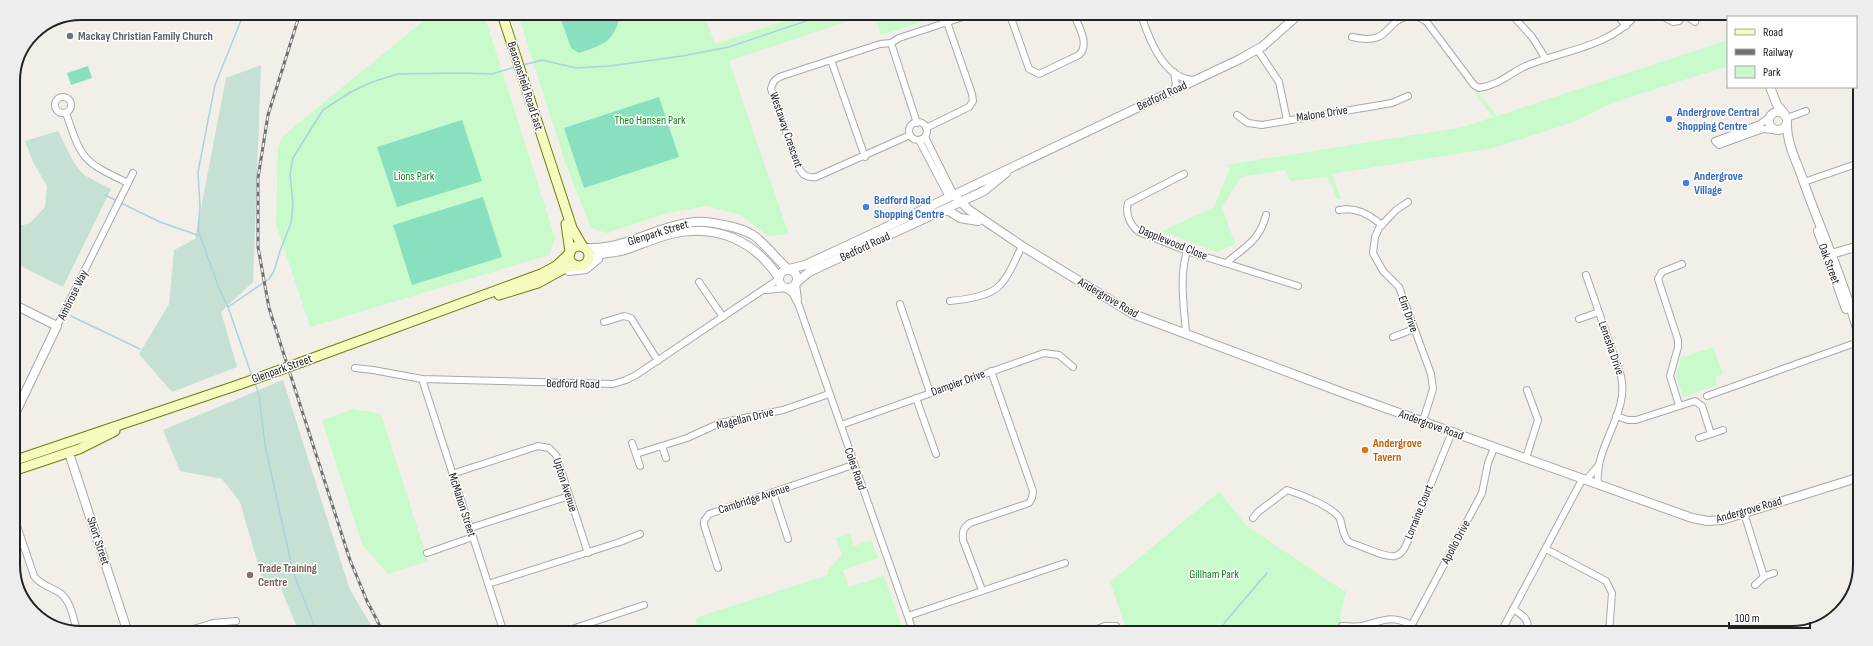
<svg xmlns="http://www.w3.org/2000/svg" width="1873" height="646" font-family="'Sofia Sans Condensed',sans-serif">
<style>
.wetland{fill:#c6e0d4}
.park{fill:#c8facc}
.pitch{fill:#88e0be}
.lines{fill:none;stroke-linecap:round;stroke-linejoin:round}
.stream{stroke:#aad3df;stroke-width:1.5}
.minor-casing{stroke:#a9a9a9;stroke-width:8}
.tertiary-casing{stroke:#a9a9a9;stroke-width:10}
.secondary-casing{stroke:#707d05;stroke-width:11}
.minor{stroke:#fff;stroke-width:6}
.tertiary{stroke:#fff;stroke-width:8}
.secondary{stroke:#f7fabf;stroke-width:9}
.rail-casing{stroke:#707070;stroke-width:3}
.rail{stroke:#fff;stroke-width:1.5;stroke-dasharray:4.5;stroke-linecap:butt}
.secondary-bridge-casing{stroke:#707d05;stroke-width:11;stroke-linecap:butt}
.secondary-bridge{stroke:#f7fabf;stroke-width:9}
.worship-dot{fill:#6b7280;stroke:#fff;stroke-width:1.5}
.shop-dot{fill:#3f7fe0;stroke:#fff;stroke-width:1.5}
.food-dot{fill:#e8710a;stroke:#fff;stroke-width:1.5}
.education-dot{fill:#8d6e63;stroke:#fff;stroke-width:1.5}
.labels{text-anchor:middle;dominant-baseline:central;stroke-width:3;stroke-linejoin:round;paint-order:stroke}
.worship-label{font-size:12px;font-weight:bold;fill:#5b616d;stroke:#fff;text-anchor:start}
.street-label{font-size:12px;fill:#222;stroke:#fff}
.shop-label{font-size:12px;font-weight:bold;fill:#366cbe;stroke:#fff;text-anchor:start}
.park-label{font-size:12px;fill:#0c8416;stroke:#fff}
.food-label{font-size:12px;font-weight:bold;fill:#c56008;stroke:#fff;text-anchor:start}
.education-label{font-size:12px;font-weight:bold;fill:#785e54;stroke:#fff;text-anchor:start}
.rim{fill:none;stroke:#222;stroke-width:2}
</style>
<rect width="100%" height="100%" fill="#f2efe9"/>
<g class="wetland">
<polygon points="261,65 253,282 221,312 237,367 172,392 139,354 169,304 174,250 195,239 226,78"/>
<polygon points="58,131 74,163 84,175 111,189 63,287 13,262 13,228 30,223 45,207 47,186 33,162 25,141"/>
<polygon points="283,380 350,590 374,630 298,630 278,581 264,585 240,502 222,479 180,471 163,430"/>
</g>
<g class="park">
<polygon points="432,14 484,14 555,238 549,255 310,327 276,224 278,148 283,136"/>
<polygon points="518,14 704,14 715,44 804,14 867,15 729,61 788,232 782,235 768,236 741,215 707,206 667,213 607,233 591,228 565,162"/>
<polygon points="874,15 943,15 881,35"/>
<polygon points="1728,40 1728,66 1624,99 1606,106 1571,123 1493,148 1332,174 1341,199 1337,199 1328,177 1290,181 1285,170 1241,177 1222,207 1235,244 1217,252 1162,231 1214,207 1230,168 1226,165 1463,127 1493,117 1475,94 1478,93 1497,116"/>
<polygon points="1713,347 1723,374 1715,377 1717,385 1683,397 1676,375 1681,358"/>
<polygon points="353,409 381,414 428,561 388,574 362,544 322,420"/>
<polygon points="1219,492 1247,526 1344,591 1346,590 1340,617 1344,632 1125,632 1127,631 1110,582"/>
<polygon points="850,534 854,546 871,540 878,558 843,570 849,587 884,576 903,631 699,631 695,618 828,575 827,571 842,555 836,538"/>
</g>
<g class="pitch">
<path d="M 559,14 L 621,14 C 613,43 605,44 579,53 L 571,48 Z"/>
<polygon points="630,14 652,14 638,19 632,19"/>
<polygon points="88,66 92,78 71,85 67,73"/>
<polygon points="659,97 679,157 584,188 564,128"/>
<polygon points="462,120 482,181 397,207 377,147"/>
<polygon points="483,197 502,257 412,285 393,225"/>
</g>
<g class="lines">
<g class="stream">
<polyline points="244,13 215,85 198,172 200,206 198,230 220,291 228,307 252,376"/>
<polyline points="523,65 542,60 576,68 610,66 682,56 729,47 824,15"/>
<polyline points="105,195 117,201"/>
<polyline points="121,203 160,222 200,236"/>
<polyline points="228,307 269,279 274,271 280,251 291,223 293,204 290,174 293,158 323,110 349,93 372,82 398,74 462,73 492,74 515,67"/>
<polyline points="71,316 140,349"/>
<polyline points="255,383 259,395 265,445 293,572 316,630"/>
<polyline points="1220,632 1225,622 1267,573"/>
</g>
<defs>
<g id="minor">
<path d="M 1010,15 L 1029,69 L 1039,74 L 1079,55 C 1090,45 1079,27 1074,15"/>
<path d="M 1141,15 C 1149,39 1164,80 1195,80"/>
<path d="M 1416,16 L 1426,21 L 1474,85 L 1479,88 C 1502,84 1509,73 1528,65 C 1565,50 1608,47 1635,16"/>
<polyline points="1513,16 1532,37 1546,59"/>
<polyline points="1618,16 1626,26"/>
<polyline points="1662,16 1673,22 1679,21 1683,16"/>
<polyline points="1687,16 1695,22"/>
<path d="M 1352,37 C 1392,46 1383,21 1409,16"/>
<polyline points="891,43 917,123"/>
<polyline points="1257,49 1279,82 1287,120"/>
<polyline points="831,60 865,157"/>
<polyline points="1173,90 1176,85 1174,72"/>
<circle cx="63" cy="105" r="8"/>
<path d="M 66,113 C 82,160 82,161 128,183"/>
<polyline points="1237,115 1248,123 1262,125 1392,103 1408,96"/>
<polyline points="1770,117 1760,124 1715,141 1719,145 1763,129 1774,130"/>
<polyline points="1787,118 1806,111"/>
<circle cx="918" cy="131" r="9"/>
<polyline points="926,128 969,107 973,101 972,94 947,22"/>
<path d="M 910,135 L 816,177 C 806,178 802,175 798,166 L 771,89 C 773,81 775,79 782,76 L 880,44 L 891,43 L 899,38 L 969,15"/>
<polyline points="925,137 954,195"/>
<polyline points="919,140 949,197"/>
<path d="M 1184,174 L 1128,203 C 1125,214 1130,225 1139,232 L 1187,251 L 1298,286"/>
<polyline points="1804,182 1859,163"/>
<polyline points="13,193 14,194"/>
<polyline points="1408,202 1396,210 1379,228 1375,237 1373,253 1383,271 1399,287 1431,374 1433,389 1423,421"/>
<path d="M 1339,210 C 1357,207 1368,214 1382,225"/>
<path d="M 1226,263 C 1245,247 1260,240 1266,215"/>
<path d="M 1586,275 L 1621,376 C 1630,413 1594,446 1598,484"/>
<polyline points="699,282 723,317"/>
<polyline points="796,284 798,300"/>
<polyline points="786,288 793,294 799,306 913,631"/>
<polyline points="766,290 786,288"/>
<path d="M 950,301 C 964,300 991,296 1000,285 C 1011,274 1015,259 1022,246"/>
<polyline points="900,304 930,393"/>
<polyline points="1579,319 1599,312"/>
<polyline points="604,322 624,316 631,318 658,361"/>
<polyline points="57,326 133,173"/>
<path d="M 1186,334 C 1184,305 1179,278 1187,251"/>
<polyline points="1393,337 1414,329"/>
<polyline points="355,368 373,370 422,379 613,384 626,380 636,375 779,279"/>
<polyline points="422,379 503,630"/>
<polyline points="1707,396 1858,342"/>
<polyline points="916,398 936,454"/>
<polyline points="13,401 19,404"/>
<polyline points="1679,405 1670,376 1678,347 1678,340 1658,279 1662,272 1682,264"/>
<polyline points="1616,416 1628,420 1636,420 1695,401 1702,406 1711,434"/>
<polyline points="841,425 1044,353 1059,355 1073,367"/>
<polyline points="1699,438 1723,430"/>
<polyline points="632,443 640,466"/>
<polyline points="662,446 666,458"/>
<polyline points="636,454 687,438 720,423 783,410 829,394"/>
<polyline points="1526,458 1538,420 1527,390"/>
<polyline points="452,474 538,446 549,448 556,455 588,553"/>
<polyline points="1587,479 1598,466"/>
<polyline points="773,493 788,539"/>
<polyline points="1744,513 1764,577"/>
<path d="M 13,514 L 34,576 C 40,585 51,587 60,593 C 71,601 73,618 77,630"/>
<path d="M 1253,518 L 1258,512 L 1287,490 C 1300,494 1334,507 1340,519 C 1343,527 1342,535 1349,542 C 1359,545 1385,558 1395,556 C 1401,555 1405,548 1407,543 L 1452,432"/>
<polyline points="470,528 569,496"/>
<polyline points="1546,549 1606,581 1612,593 1609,633"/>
<polyline points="427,553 473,537"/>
<polyline points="718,568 704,525 704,521 709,514 853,465"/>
<polyline points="488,584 620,542 640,534"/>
<polyline points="1755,585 1765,576 1774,573"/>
<path d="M 982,590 L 963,540 C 962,532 963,528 970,523 L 1029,503 L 1032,498 L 1033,491 L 991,371"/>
<path d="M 1513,609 C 1524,616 1529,619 1528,632"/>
<polyline points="908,616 1065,563"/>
<path d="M 1342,626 C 1349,626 1355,627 1362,626 C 1383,621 1390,614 1412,625"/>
<polyline points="190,630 213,623 236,621"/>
<polyline points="566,631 644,605"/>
<polyline points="1089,632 1105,626 1116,626"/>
<polyline points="1408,632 1482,493 1488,463 1494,448"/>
<polyline points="1501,632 1583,478"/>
</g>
<g id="tertiary">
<polyline points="1743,16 1743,17"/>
<polyline points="1770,87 1777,105 1784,113"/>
<circle cx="1778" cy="121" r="9"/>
<path d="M 1787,125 C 1787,145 1798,164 1804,183 C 1822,233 1844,281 1858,332"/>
<polyline points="954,195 969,210 1022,246 1133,314 1349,395 1692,518 1708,521 1722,520 1857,478"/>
<polyline points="942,211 949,211 960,218 978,221"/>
<polyline points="1818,231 1846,309"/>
<path d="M 585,248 C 626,250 655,226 694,222 C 704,221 715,223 724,225 C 734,227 745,230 753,235 C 766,244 776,259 788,269"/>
<polyline points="1828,257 1831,254 1859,246"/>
<path d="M 588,261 C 598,251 612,254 625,250 C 640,245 655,238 671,234 C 716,223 755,241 779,278"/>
<polyline points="789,269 805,265 857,241 1240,59 1263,46 1298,15"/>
<circle cx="788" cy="279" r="9"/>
<polyline points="569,271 586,269 598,259"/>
<polyline points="796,283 809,272 984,191 1006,173"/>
<polyline points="13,304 57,326 13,418"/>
<polyline points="69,453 127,630"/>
</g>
<g id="secondary">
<polyline points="502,14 572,228 583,247"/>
<polyline points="566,224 570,252"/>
<circle cx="579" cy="256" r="10"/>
<polyline points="499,295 538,283 567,267 577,266"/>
<polyline points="302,362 541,274 556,266 570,253"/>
<polyline points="13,461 241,384"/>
<polyline points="13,471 79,449 115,431"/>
</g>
</defs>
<use href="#minor" class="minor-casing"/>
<use href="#tertiary" class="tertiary-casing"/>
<use href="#secondary" class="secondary-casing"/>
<use href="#minor" class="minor"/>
<use href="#tertiary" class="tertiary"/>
<use href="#secondary" class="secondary"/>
<defs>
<polyline id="rail" points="300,13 268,115 258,178 258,247 269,308 350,560 367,601 382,630"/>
</defs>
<use href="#rail" class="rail-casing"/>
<use href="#rail" class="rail"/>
<defs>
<polyline id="secondary-bridge" points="241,384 302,362"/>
</defs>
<use href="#secondary-bridge" class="secondary-bridge-casing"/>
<use href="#secondary-bridge" class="secondary-bridge"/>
</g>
<circle class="worship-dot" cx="70" cy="36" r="4"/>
<g class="shop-dot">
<circle cx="1669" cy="119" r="4"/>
<circle cx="1686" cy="183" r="4"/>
<circle cx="866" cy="207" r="4"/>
</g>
<circle class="food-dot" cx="1365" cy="450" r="4"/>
<circle class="education-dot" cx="250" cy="575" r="4"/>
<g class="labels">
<g class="worship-label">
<text x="78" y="36">Mackay Christian Family Church</text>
</g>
<g class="street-label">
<text transform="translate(525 86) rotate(72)">Beaconsfield Road East</text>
<text transform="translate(1162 96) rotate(-25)">Bedford Road</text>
<text transform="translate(1322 114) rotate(-9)">Malone Drive</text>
<text transform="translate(786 130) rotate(71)">Westaway Crescent</text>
<text transform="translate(658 233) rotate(-17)">Glenpark Street</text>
<text transform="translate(1173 243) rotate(22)">Dapplewood Close</text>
<text transform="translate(865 247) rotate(-25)">Bedford Road</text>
<text transform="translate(1829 264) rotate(70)">Oak Street</text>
<text transform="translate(73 295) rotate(-64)">Ambrose Way</text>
<text transform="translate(1108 298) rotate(30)">Andergrove Road</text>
<text transform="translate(1408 314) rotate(70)">Elm Drive</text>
<text transform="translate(1611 348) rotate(71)">Lenesha Drive</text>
<text transform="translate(282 369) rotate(-20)">Glenpark Street</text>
<text transform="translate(958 383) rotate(-20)">Dampier Drive</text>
<text transform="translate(573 384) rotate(1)">Bedford Road</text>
<text transform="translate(745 419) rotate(-14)">Magellan Drive</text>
<text transform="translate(1431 425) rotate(20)">Andergrove Road</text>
<text transform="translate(855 469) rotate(71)">Coles Road</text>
<text transform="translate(565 485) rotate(72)">Upton Avenue</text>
<text transform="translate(754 499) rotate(-18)">Cambridge Avenue</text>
<text transform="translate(462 505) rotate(72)">McMahon Street</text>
<text transform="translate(1749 510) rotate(-16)">Andergrove Road</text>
<text transform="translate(1419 512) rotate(-68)">Lorraine Court</text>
<text transform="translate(98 541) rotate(72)">Short Street</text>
<text transform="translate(1456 542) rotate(-62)">Apollo Drive</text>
</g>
<g class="shop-label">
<text x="1677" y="112">Andergrove Central<tspan x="1677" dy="14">Shopping Centre</tspan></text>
<text x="1694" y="176">Andergrove<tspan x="1694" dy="14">Village</tspan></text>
<text x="874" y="200">Bedford Road<tspan x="874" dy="14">Shopping Centre</tspan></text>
</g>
<g class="park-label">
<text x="650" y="120">Theo Hansen Park</text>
<text x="414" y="176">Lions Park</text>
<text x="1214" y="574">Gillham Park</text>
</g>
<g class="food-label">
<text x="1373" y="443">Andergrove<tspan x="1373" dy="14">Tavern</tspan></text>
</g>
<g class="education-label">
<text x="258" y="568">Trade Training<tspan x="258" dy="14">Centre</tspan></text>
</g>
</g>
<path d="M0 0H1873V646H0ZM81 20H1792A61 61 0 0 1 1853 81V565A61 61 0 0 1 1792 626H81A61 61 0 0 1 20 565V81A61 61 0 0 1 81 20Z" fill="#ededed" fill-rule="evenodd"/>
<path class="rim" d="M81 20H1792A61 61 0 0 1 1853 81V565A61 61 0 0 1 1792 626H81A61 61 0 0 1 20 565V81A61 61 0 0 1 81 20Z"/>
<rect x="1727" y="16" width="130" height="72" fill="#ffffff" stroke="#a7a7a7"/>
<rect x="1735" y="29" width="20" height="6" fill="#f7fabf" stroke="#a7a7a7"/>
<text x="1763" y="36" font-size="12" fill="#222222">Road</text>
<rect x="1735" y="49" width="20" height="6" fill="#707070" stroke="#a7a7a7"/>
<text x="1763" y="56" font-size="12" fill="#222222">Railway</text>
<rect x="1735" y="66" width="20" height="12" fill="#c8facc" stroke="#a7a7a7"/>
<text x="1763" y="76" font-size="12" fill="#222222">Park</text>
<path d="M1729 622v6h81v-6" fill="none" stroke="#222222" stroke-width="2"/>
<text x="1735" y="622" font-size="12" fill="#222222" stroke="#ffffff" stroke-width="3" paint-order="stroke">100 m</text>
</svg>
